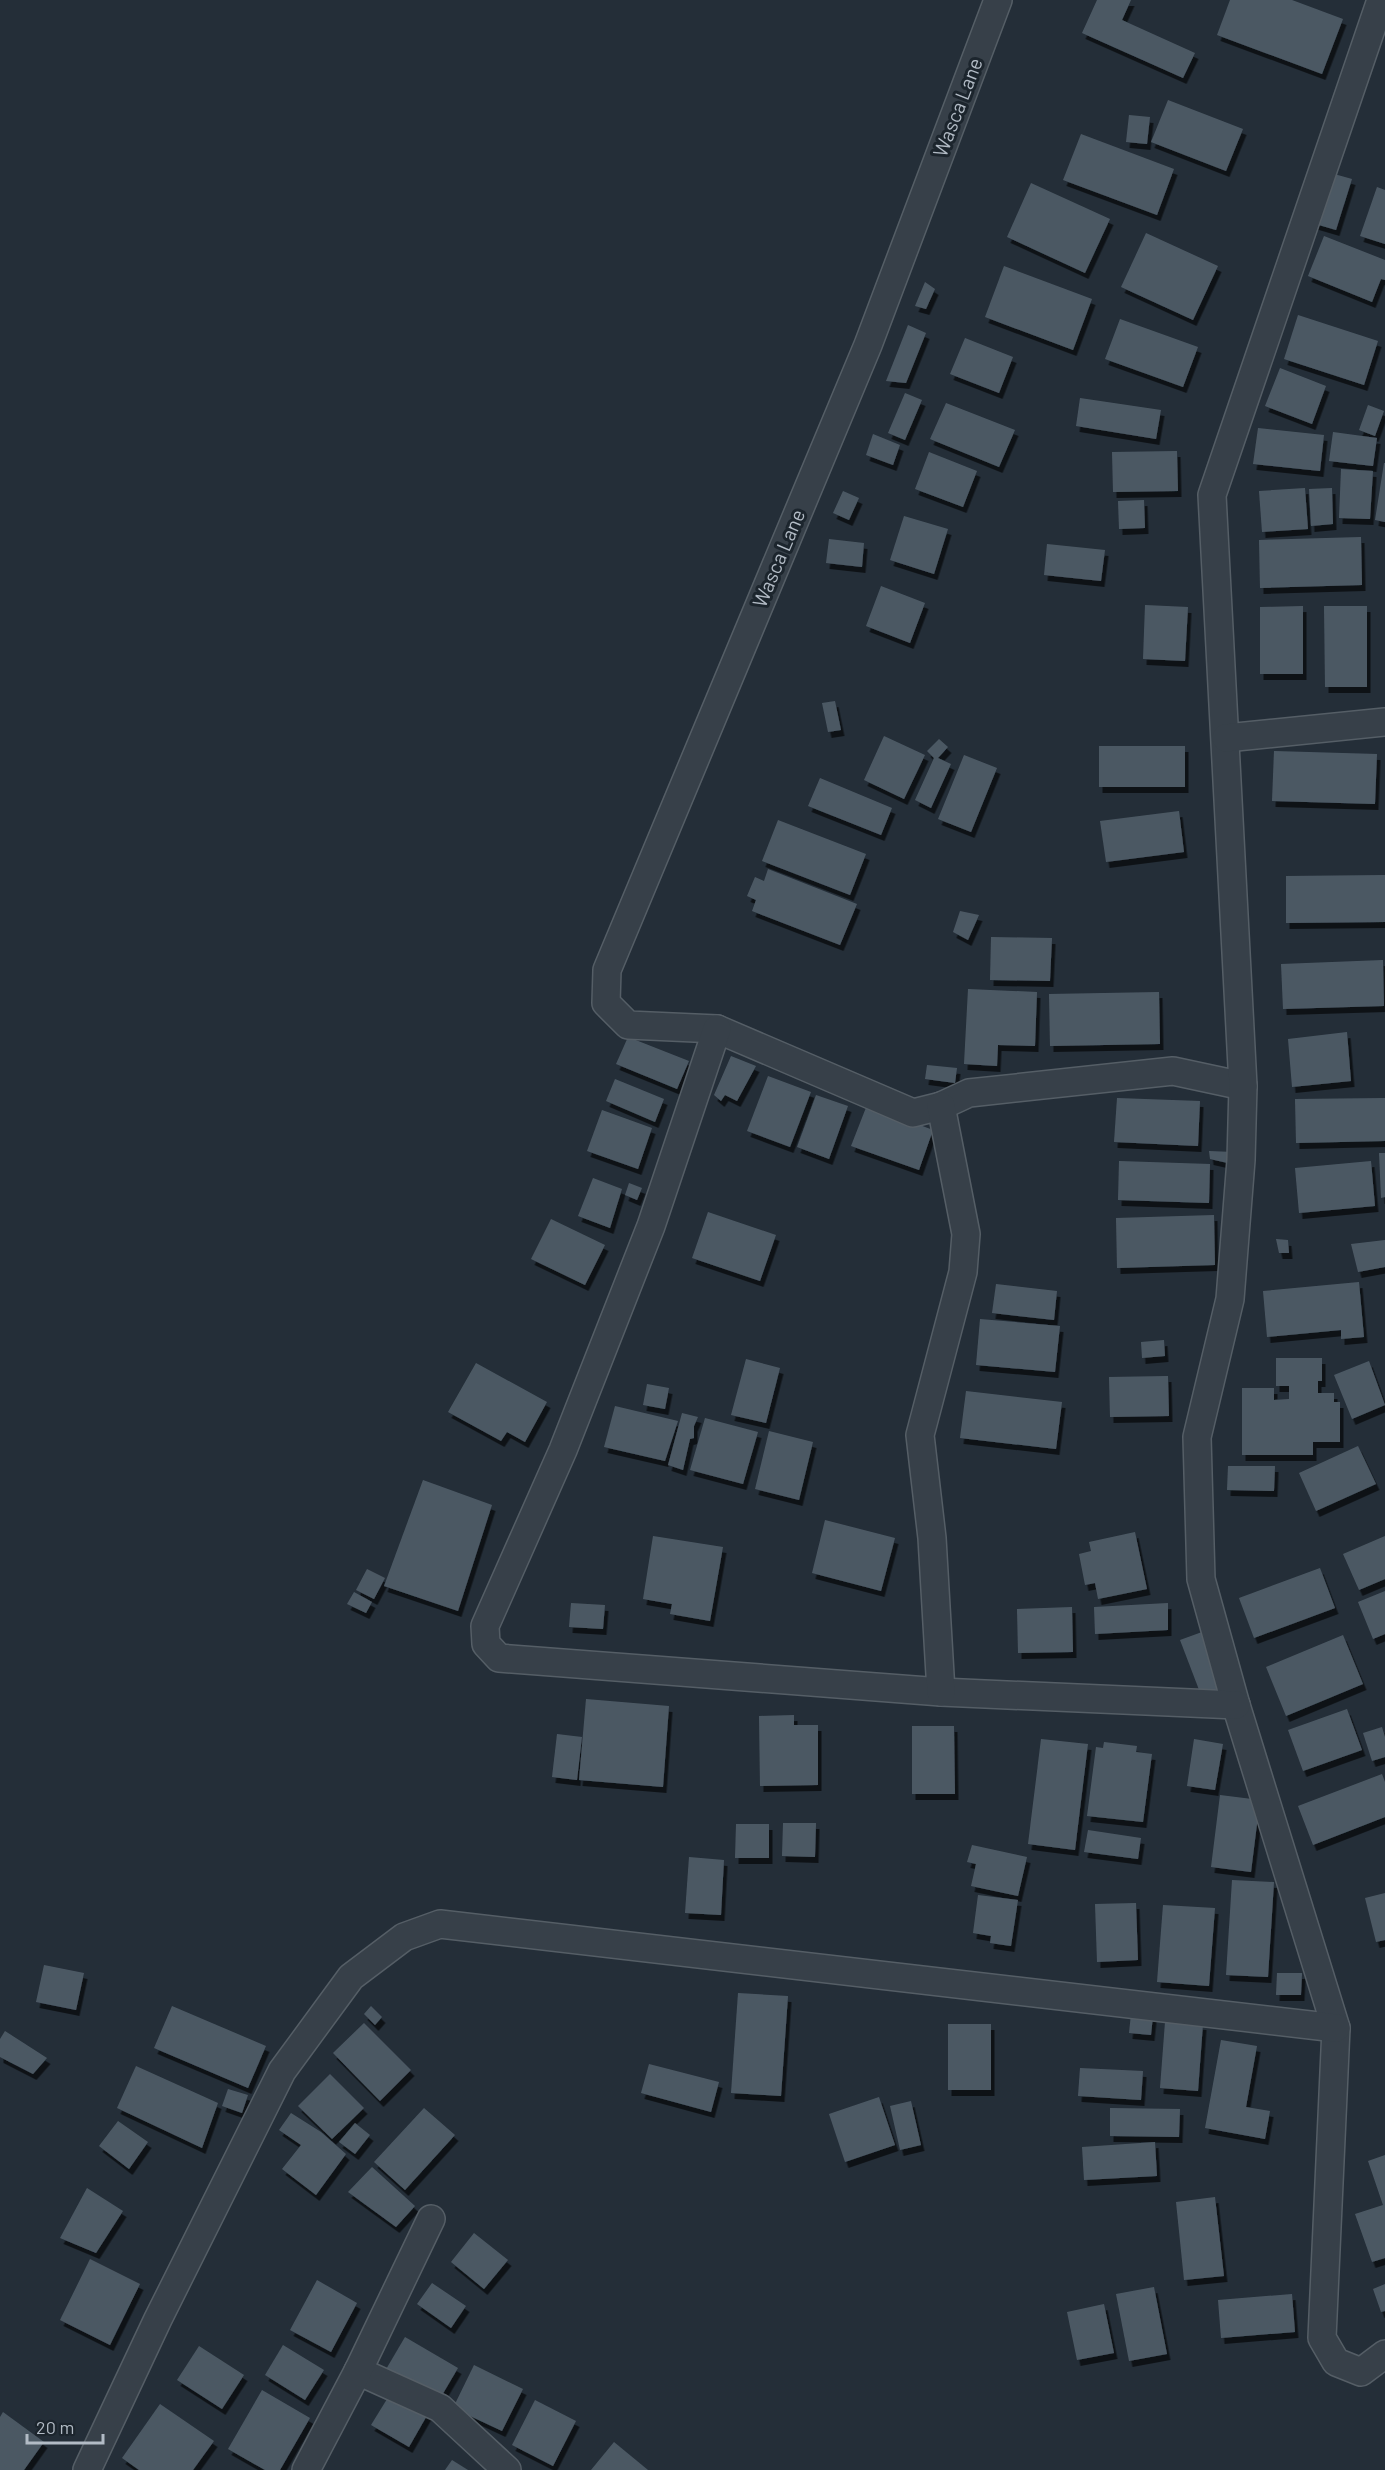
<svg xmlns="http://www.w3.org/2000/svg" width="1385" height="2470" font-family="Barlow,sans-serif">
<style>
.building{fill:#4c5964;filter:url(#shadow)}
.lines{fill:none;stroke-linecap:round;stroke-linejoin:round}
.minor-casing{stroke:#555e66;stroke-width:30}
.minor{stroke:#374049;stroke-width:27}
.labels{text-anchor:middle;dominant-baseline:central;stroke-width:6;stroke-linejoin:round;paint-order:stroke}
.street-label{font-size:20px;fill:#b2bbc5;stroke:#1c252d}
</style>
<defs>
<filter id="shadow"><feDropShadow dx="3.5" dy="6" stdDeviation="0" flood-color="#0009"/></filter>
</defs>
<rect width="100%" height="100%" fill="#242e38"/>
<g class="building">
<polygon points="1097,0 1131,0 1122,20 1195,53 1183,78 1082,33"/>
<polygon points="1230,0 1292,0 1343,19 1322,74 1217,35"/>
<polygon points="1168,100 1243,129 1226,171 1151,142"/>
<polygon points="1129,115 1150,117 1147,144 1126,142"/>
<polygon points="1081,134 1174,169 1157,215 1063,180"/>
<polygon points="1327,172 1352,179 1336,230 1312,223"/>
<polygon points="1031,183 1110,219 1085,273 1007,237"/>
<polygon points="1377,187 1385,190 1385,244 1360,236"/>
<polygon points="1146,233 1218,266 1193,320 1121,287"/>
<polygon points="1324,236 1385,260 1385,280 1381,279 1372,302 1308,276"/>
<polygon points="1004,266 1092,299 1073,350 985,317"/>
<polygon points="925,282 935,289 926,309 915,306"/>
<polygon points="1298,315 1378,341 1364,385 1284,359"/>
<polygon points="1120,319 1198,347 1183,387 1105,359"/>
<polygon points="908,325 926,333 906,383 886,381"/>
<polygon points="965,338 1013,357 999,393 950,374"/>
<polygon points="1280,368 1326,386 1312,424 1265,406"/>
<polygon points="905,393 922,400 905,440 888,433"/>
<polygon points="1080,398 1161,410 1156,439 1076,426"/>
<polygon points="946,403 1015,430 999,467 930,439"/>
<polygon points="1368,405 1384,411 1375,436 1359,430"/>
<polygon points="1258,428 1324,435 1320,471 1253,464"/>
<polygon points="1333,432 1377,438 1373,466 1329,461"/>
<polygon points="873,434 900,445 893,465 866,455"/>
<polygon points="1177,451 1178,491 1113,492 1112,452"/>
<polygon points="929,452 977,471 963,507 915,489"/>
<polygon points="1384,463 1385,463 1385,522 1375,520"/>
<polygon points="1341,469 1373,471 1370,519 1339,518"/>
<polygon points="1305,488 1308,529 1262,532 1259,491"/>
<polygon points="1332,488 1333,524 1311,526 1309,489"/>
<polygon points="843,491 859,498 849,520 833,513"/>
<polygon points="1144,500 1145,528 1119,529 1118,501"/>
<polygon points="904,516 948,529 934,574 890,560"/>
<polygon points="1361,537 1362,585 1260,588 1259,540"/>
<polygon points="829,539 864,543 862,567 826,563"/>
<polygon points="1047,544 1105,550 1101,581 1044,575"/>
<polygon points="881,586 925,603 910,643 866,626"/>
<polygon points="1145,605 1188,607 1185,661 1143,659"/>
<polygon points="1303,606 1303,674 1260,674 1260,607"/>
<polygon points="1324,606 1367,606 1367,687 1325,687"/>
<polygon points="835,701 841,730 828,732 822,703"/>
<polygon points="884,736 925,755 904,799 864,780"/>
<polygon points="939,739 948,747 938,758 951,764 931,808 915,800 934,758 927,751"/>
<rect x="1099" y="746" width="86" height="41"/>
<polygon points="1274,751 1377,754 1375,804 1272,801"/>
<polygon points="964,755 997,768 971,832 938,819"/>
<polygon points="820,778 892,808 881,835 808,806"/>
<polygon points="1179,811 1184,852 1106,862 1100,821"/>
<polygon points="778,820 866,854 850,895 762,861"/>
<polygon points="768,869 857,904 840,945 752,911 756,900 747,896 755,877 764,881"/>
<polygon points="1385,875 1385,922 1286,923 1286,876"/>
<polygon points="960,911 979,915 968,940 953,932"/>
<polygon points="991,937 1052,938 1050,981 990,980"/>
<polygon points="1383,960 1384,1006 1283,1009 1281,964"/>
<polygon points="968,989 1037,992 1035,1046 998,1045 997,1066 964,1064"/>
<polygon points="1159,992 1160,1044 1050,1046 1049,994"/>
<polygon points="1347,1032 1351,1081 1292,1087 1288,1039"/>
<polygon points="628,1037 689,1061 677,1089 616,1064"/>
<polygon points="731,1056 756,1066 737,1101 725,1095 721,1101 714,1095"/>
<polygon points="927,1065 957,1068 955,1083 925,1079"/>
<polygon points="768,1076 811,1092 790,1147 747,1131"/>
<polygon points="615,1079 664,1099 655,1122 606,1101"/>
<polygon points="816,1095 848,1106 829,1159 797,1147"/>
<polygon points="1117,1098 1200,1101 1198,1146 1114,1142"/>
<polygon points="1385,1098 1385,1141 1296,1143 1295,1099"/>
<polygon points="867,1105 933,1130 919,1170 851,1146"/>
<polygon points="602,1110 652,1128 638,1169 587,1151"/>
<polygon points="1209,1151 1233,1152 1232,1164 1210,1159"/>
<polygon points="1379,1153 1385,1153 1385,1197 1381,1198"/>
<polygon points="1119,1161 1210,1164 1209,1203 1118,1200"/>
<polygon points="1371,1161 1375,1206 1299,1213 1295,1168"/>
<polygon points="593,1178 622,1189 610,1228 578,1216"/>
<polygon points="629,1183 642,1188 637,1200 625,1195"/>
<polygon points="708,1212 776,1235 760,1281 692,1258"/>
<polygon points="1214,1215 1215,1265 1117,1268 1116,1218"/>
<polygon points="551,1219 605,1245 585,1285 531,1259"/>
<polygon points="1276,1239 1288,1240 1289,1253 1279,1253"/>
<polygon points="1385,1240 1385,1267 1358,1272 1351,1244"/>
<polygon points="1359,1282 1364,1337 1341,1339 1341,1330 1267,1337 1263,1291"/>
<polygon points="996,1284 1057,1291 1054,1320 992,1313"/>
<polygon points="980,1319 1060,1326 1055,1372 976,1365"/>
<polygon points="1164,1340 1165,1356 1142,1358 1141,1342"/>
<polygon points="1276,1358 1322,1358 1322,1381 1318,1381 1318,1393 1334,1393 1334,1402 1340,1402 1340,1442 1313,1442 1313,1455 1242,1455 1242,1388 1274,1388 1274,1400 1289,1399 1289,1386 1276,1386"/>
<polygon points="746,1359 780,1368 766,1423 731,1415"/>
<polygon points="1369,1361 1385,1405 1352,1419 1334,1375"/>
<polygon points="476,1363 547,1402 525,1442 507,1432 501,1441 448,1412"/>
<polygon points="1168,1376 1169,1416 1110,1417 1109,1377"/>
<polygon points="647,1384 669,1388 665,1409 643,1405"/>
<polygon points="966,1391 1062,1402 1056,1449 960,1438"/>
<polygon points="615,1406 678,1421 665,1461 604,1447"/>
<polygon points="682,1413 698,1417 694,1426 694,1438 690,1439 683,1470 668,1465"/>
<polygon points="705,1418 758,1432 743,1484 690,1470"/>
<polygon points="769,1431 813,1442 799,1500 755,1489"/>
<polygon points="1358,1446 1376,1484 1316,1511 1299,1473"/>
<polygon points="1228,1466 1275,1466 1274,1491 1227,1490"/>
<polygon points="423,1480 492,1505 458,1611 384,1586"/>
<polygon points="825,1520 895,1538 881,1591 812,1573"/>
<polygon points="1135,1532 1147,1589 1098,1599 1095,1583 1085,1585 1079,1554 1091,1551 1089,1542"/>
<polygon points="653,1536 723,1547 710,1621 670,1614 672,1604 643,1599"/>
<polygon points="1385,1536 1385,1579 1359,1590 1343,1554"/>
<polygon points="1320,1568 1335,1608 1254,1638 1239,1598"/>
<polygon points="367,1569 385,1578 374,1599 356,1590"/>
<polygon points="1385,1591 1385,1634 1373,1639 1358,1602"/>
<polygon points="354,1592 372,1602 366,1613 347,1604"/>
<polygon points="571,1603 605,1605 603,1629 569,1627"/>
<polygon points="1168,1603 1168,1630 1095,1634 1094,1607"/>
<polygon points="1072,1607 1073,1652 1018,1653 1017,1609"/>
<polygon points="1202,1632 1222,1687 1201,1695 1180,1640"/>
<polygon points="1343,1635 1363,1684 1286,1716 1266,1667"/>
<polygon points="586,1699 669,1706 663,1787 579,1780"/>
<polygon points="1347,1709 1362,1750 1303,1771 1288,1730"/>
<polygon points="794,1715 794,1725 818,1725 818,1785 760,1786 759,1716"/>
<polygon points="912,1726 954,1726 955,1794 912,1794"/>
<polygon points="1382,1727 1385,1737 1385,1757 1372,1761 1363,1733"/>
<polygon points="557,1734 582,1737 577,1780 552,1777"/>
<polygon points="1041,1739 1088,1744 1075,1850 1028,1844"/>
<polygon points="1194,1739 1223,1744 1215,1790 1187,1786"/>
<polygon points="1104,1742 1137,1746 1136,1752 1152,1754 1143,1822 1087,1816 1096,1747 1103,1748"/>
<polygon points="1382,1774 1385,1782 1385,1817 1313,1845 1298,1806"/>
<polygon points="1220,1795 1260,1800 1251,1872 1211,1867"/>
<polygon points="783,1823 816,1823 815,1857 782,1856"/>
<polygon points="736,1824 769,1824 769,1858 735,1858"/>
<polygon points="1088,1830 1141,1838 1138,1859 1084,1852"/>
<polygon points="972,1845 1027,1857 1018,1896 971,1886 976,1864 967,1862"/>
<polygon points="689,1857 724,1860 721,1915 685,1913"/>
<polygon points="1232,1880 1274,1882 1268,1977 1226,1975"/>
<polygon points="1385,1893 1385,1940 1376,1942 1365,1898"/>
<polygon points="978,1895 1018,1900 1011,1946 990,1943 991,1936 973,1933"/>
<polygon points="1136,1903 1138,1960 1097,1962 1095,1904"/>
<polygon points="1163,1905 1215,1908 1209,1986 1157,1982"/>
<polygon points="44,1965 84,1973 76,2010 36,2002"/>
<polygon points="1277,1973 1302,1973 1301,1995 1276,1995"/>
<polygon points="738,1993 788,1996 781,2096 731,2093"/>
<polygon points="172,2006 266,2046 248,2088 154,2048"/>
<polygon points="371,2006 382,2017 375,2025 364,2014"/>
<polygon points="1131,2014 1153,2016 1151,2035 1129,2033"/>
<polygon points="1165,2022 1203,2024 1198,2091 1160,2088"/>
<polygon points="364,2023 411,2070 380,2101 333,2053"/>
<rect x="948" y="2024" width="43" height="66"/>
<polygon points="5,2031 47,2058 33,2074 0,2057 0,2039"/>
<polygon points="1221,2040 1257,2046 1246,2107 1270,2111 1265,2139 1205,2128"/>
<polygon points="649,2064 719,2082 711,2112 641,2093"/>
<polygon points="136,2066 218,2103 202,2148 117,2108"/>
<polygon points="1080,2068 1143,2071 1141,2100 1078,2096"/>
<polygon points="330,2074 364,2108 332,2139 298,2106"/>
<polygon points="228,2089 248,2095 242,2113 222,2106"/>
<polygon points="879,2097 895,2145 845,2162 829,2114"/>
<polygon points="911,2101 921,2145 900,2150 890,2106"/>
<polygon points="424,2108 455,2135 405,2190 374,2162"/>
<polygon points="1110,2108 1180,2109 1179,2137 1110,2136"/>
<polygon points="291,2113 321,2132 346,2154 316,2195 282,2169 301,2145 279,2130"/>
<polygon points="118,2121 148,2142 129,2169 99,2146"/>
<polygon points="355,2123 370,2135 355,2154 339,2142"/>
<polygon points="1155,2142 1157,2176 1084,2180 1082,2147"/>
<polygon points="1385,2155 1385,2258 1372,2262 1355,2214 1383,2205 1368,2161"/>
<polygon points="372,2167 415,2206 396,2227 348,2192"/>
<polygon points="87,2188 123,2211 96,2253 60,2238"/>
<polygon points="1215,2197 1224,2276 1184,2280 1176,2202"/>
<polygon points="474,2233 508,2260 484,2289 451,2262"/>
<polygon points="90,2259 140,2284 110,2345 60,2320"/>
<polygon points="317,2280 357,2303 331,2352 290,2330"/>
<polygon points="432,2283 466,2306 451,2328 417,2304"/>
<polygon points="1385,2284 1385,2311 1381,2312 1373,2289"/>
<polygon points="1154,2287 1167,2354 1129,2361 1116,2294"/>
<polygon points="1292,2294 1295,2332 1221,2338 1218,2300"/>
<polygon points="1104,2304 1114,2353 1077,2360 1067,2312"/>
<polygon points="405,2337 458,2368 438,2402 385,2371"/>
<polygon points="283,2345 324,2370 305,2400 265,2375"/>
<polygon points="199,2346 244,2375 222,2409 177,2380"/>
<polygon points="474,2365 523,2389 502,2431 453,2408"/>
<polygon points="262,2390 310,2418 280,2470 265,2470 228,2449"/>
<polygon points="392,2391 429,2412 409,2447 371,2425"/>
<polygon points="535,2400 576,2421 553,2466 512,2445"/>
<polygon points="160,2404 214,2441 193,2470 139,2470 122,2458"/>
<polygon points="3,2412 44,2442 24,2470 0,2470 0,2417"/>
<polygon points="614,2442 648,2470 591,2470"/>
<polygon points="452,2460 468,2470 445,2470"/>
</g>
<g class="lines">
<defs>
<g id="minor">
<polyline points="998,0 868,345 607,970 606,1003 628,1025 717,1029 913,1113 941,1106 969,1093 1173,1071 1243,1086"/>
<polyline points="1381,0 1212,495 1243,1086 1241,1160 1230,1299 1197,1437 1201,1579 1236,1705 1336,2028 1322,2338 1336,2362 1361,2372 1385,2354"/>
<polyline points="1226,738 1385,722"/>
<polyline points="717,1029 651,1226 563,1450 485,1626 486,1644 499,1658 941,1692 1236,1705"/>
<polyline points="941,1106 966,1234 963,1272 920,1435 932,1538 941,1692"/>
<polyline points="358,2371 440,2408 507,2470"/>
<polyline points="87,2470 158,2319 282,2071 351,1977 404,1937 440,1924 1336,2028"/>
<polyline points="306,2470 358,2371 431,2219"/>
</g>
</defs>
<use href="#minor" class="minor-casing"/>
<use href="#minor" class="minor"/>
</g>
<g class="labels">
<g class="street-label">
<text transform="translate(957 107) rotate(-69)">Wasca Lane</text>
<text transform="translate(778 558) rotate(-67)">Wasca Lane</text>
</g>
</g>
<path d="M27 2434v9h76v-9" fill="none" stroke="#b2bbc5" stroke-width="3"/>
<text x="36" y="2434" font-size="18" fill="#b2bbc5" stroke="#1c252d" stroke-width="4.5" paint-order="stroke">20 m</text>
</svg>
